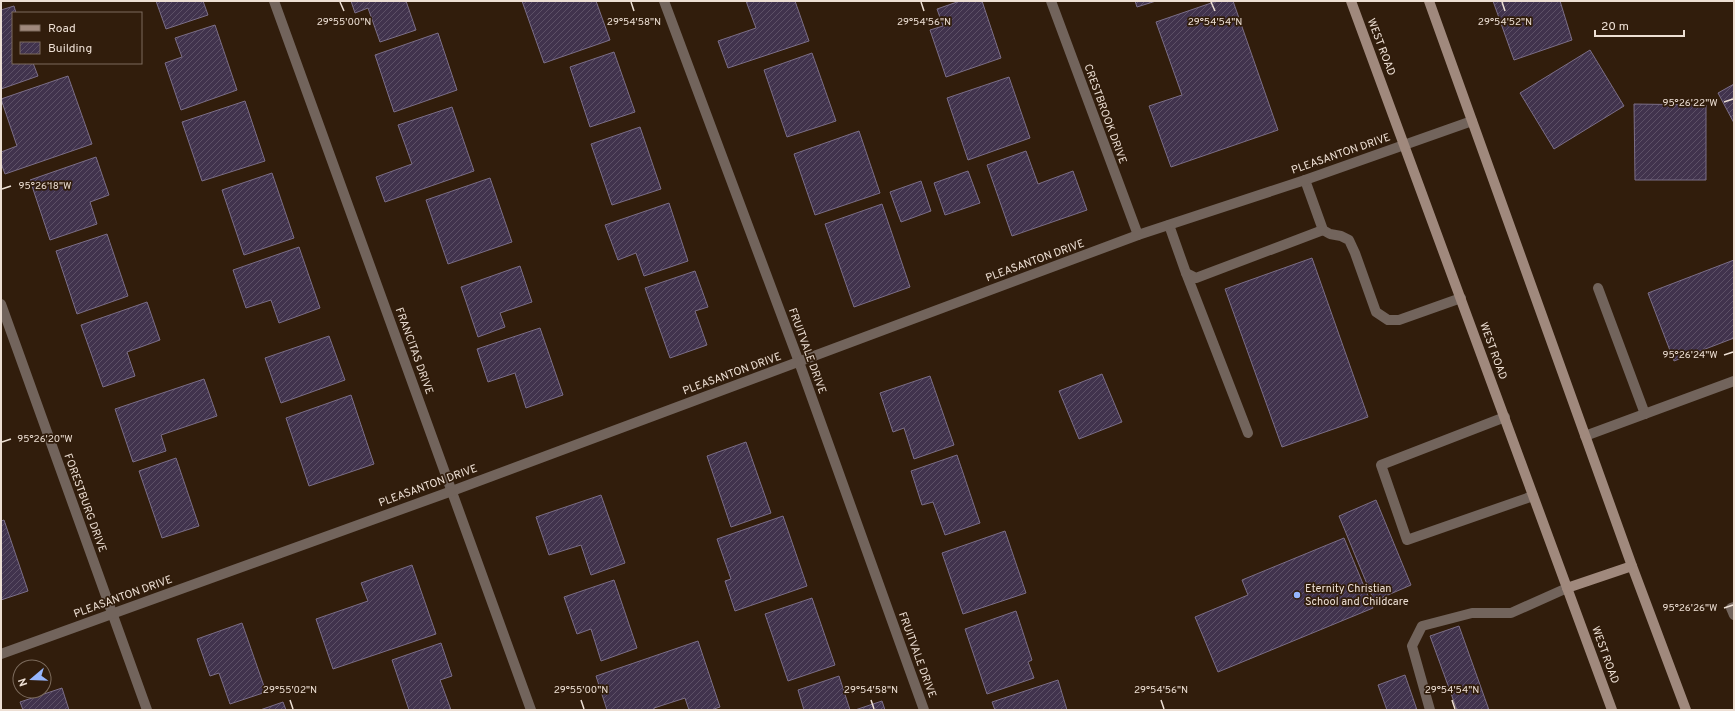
<svg xmlns="http://www.w3.org/2000/svg" width="1735" height="711" font-family="Overpass,sans-serif">
<style>
.building{fill:url(#building-hatch);stroke:#7b6e87}
.lines{fill:none;stroke-linecap:round;stroke-linejoin:round}
.lane{stroke:#72645c;stroke-width:10}
.street{stroke:#72645c;stroke-width:10}
.secondary{stroke:#a0897d;stroke-width:10}
.ticks{fill:none;stroke:#eddfd4;stroke-width:1.5}
.poi-dot{fill:#96b6fd;stroke:#311d0c;stroke-width:1.5}
.labels{text-anchor:middle;dominant-baseline:central;stroke-width:3.5;stroke-linejoin:round;paint-order:stroke}
.street-label{font-size:11px;fill:#eddfd4;stroke:#311d0c}
.poi-label{font-size:11px;fill:#eddfd4;stroke:#311d0c;text-anchor:start}
.ticks-label{font-size:10px;text-anchor:middle;fill:#eddfd4;stroke:#311d0c;stroke-width:3.5;stroke-linejoin:round;paint-order:stroke}
</style>
<defs>
<pattern id="building-hatch" width="6" height="6" patternUnits="userSpaceOnUse"><rect width="6" height="6" fill="#41334d"/><path d="M-1 1l2-2M0 6l6-6M5 7l2-2" fill="none" stroke="#5d5066"/></pattern>
</defs>
<rect width="100%" height="100%" fill="#311d0c"/>
<g class="building">
<polygon points="156,1 203,1 208,15 166,29"/>
<polygon points="351,1 406,1 416,30 380,42 368,8 355,13"/>
<polygon points="522,1 596,1 610,40 544,63"/>
<polygon points="746,1 795,1 809,41 728,68 718,41 756,28"/>
<polygon points="960,1 982,1 1001,58 946,77 930,30 943,26 937,9"/>
<polygon points="1135,1 1156,1 1137,7"/>
<polygon points="1217,1 1233,1 1278,130 1171,167 1149,106 1182,95 1156,22"/>
<polygon points="1493,1 1560,1 1572,40 1514,60"/>
<polygon points="14,6 16,13 13,13 13,63 33,63 38,76 1,89 1,10"/>
<polygon points="215,25 237,90 181,110 165,63 182,57 175,38"/>
<polygon points="438,33 457,90 394,112 375,55"/>
<polygon points="1590,50 1624,106 1554,149 1520,93"/>
<polygon points="614,52 635,112 590,127 570,67"/>
<polygon points="812,53 836,121 787,137 764,70"/>
<polygon points="68,76 92,144 5,174 1,163 1,152 17,146 1,99"/>
<polygon points="1009,77 1030,138 968,160 947,98"/>
<polygon points="1734,84 1734,123 1718,93"/>
<polygon points="245,101 265,161 202,181 182,122"/>
<polygon points="1634,104 1706,105 1706,180 1635,180"/>
<polygon points="452,107 474,171 385,202 376,177 412,164 398,125"/>
<polygon points="640,127 661,189 612,205 591,144"/>
<polygon points="859,131 880,193 815,215 794,154"/>
<polygon points="1026,151 1038,184 1073,171 1087,210 1012,236 987,165"/>
<polygon points="96,157 109,195 90,202 97,224 50,240 30,180"/>
<polygon points="968,171 980,203 945,215 934,183"/>
<polygon points="272,173 294,238 244,255 222,190"/>
<polygon points="490,178 512,242 448,264 426,200"/>
<polygon points="921,181 931,211 901,222 890,192"/>
<polygon points="669,203 688,261 644,276 636,253 618,260 605,225"/>
<polygon points="882,204 910,287 854,307 825,224"/>
<polygon points="107,234 128,296 77,314 56,251"/>
<polygon points="299,247 320,308 279,323 271,300 246,308 233,270"/>
<polygon points="1312,258 1368,417 1282,447 1225,289"/>
<polygon points="1734,260 1734,338 1674,361 1648,293"/>
<polygon points="520,266 532,302 500,313 505,327 478,337 461,287"/>
<polygon points="695,271 708,307 695,311 707,345 670,358 645,288"/>
<polygon points="147,302 160,340 127,352 135,376 103,387 81,325"/>
<polygon points="540,328 563,395 526,408 515,373 488,382 477,349"/>
<polygon points="329,336 345,380 281,403 265,358"/>
<polygon points="1102,374 1122,422 1079,439 1059,391"/>
<polygon points="930,376 954,445 914,459 904,428 893,432 880,393"/>
<polygon points="204,379 217,416 161,435 166,451 133,462 115,409"/>
<polygon points="351,395 374,464 309,486 286,418"/>
<polygon points="746,442 771,513 731,527 707,456"/>
<polygon points="957,455 980,523 945,535 933,502 922,505 911,471"/>
<polygon points="176,458 199,526 162,538 139,471"/>
<polygon points="601,495 625,563 591,575 581,545 549,555 536,517"/>
<polygon points="1376,500 1411,585 1374,601 1339,516"/>
<polygon points="783,516 807,586 735,611 725,581 731,579 717,539"/>
<polygon points="4,520 28,591 1,600 1,521"/>
<polygon points="1005,531 1026,593 963,614 942,553"/>
<polygon points="1344,538 1373,608 1218,672 1195,617 1248,595 1242,580"/>
<polygon points="412,565 436,634 333,669 316,619 368,601 361,583"/>
<polygon points="614,580 637,648 601,661 591,629 577,634 564,597"/>
<polygon points="812,598 835,665 788,681 765,614"/>
<polygon points="1016,611 1032,660 1028,662 1034,678 987,694 965,629"/>
<polygon points="242,623 266,692 230,704 219,673 210,676 197,639"/>
<polygon points="1459,626 1489,710 1457,710 1430,636"/>
<polygon points="698,641 720,707 711,710 689,710 685,698 654,708 654,710 607,710 596,676"/>
<polygon points="441,643 452,676 440,680 451,710 409,710 392,660"/>
<polygon points="1405,675 1417,710 1387,710 1378,685"/>
<polygon points="839,676 850,710 804,710 798,690"/>
<polygon points="1058,680 1067,710 995,710 992,702"/>
<polygon points="62,688 69,710 23,710 20,702"/>
<polygon points="882,701 885,710 855,710"/>
<polygon points="283,702 286,710 260,710"/>
</g>
<g class="lines">
<g class="lane">
<polyline points="1305,180 1323,230 1330,234 1341,236 1349,240 1355,253 1376,312 1388,320 1399,320 1461,298"/>
<polyline points="1169,225 1186,273 1196,278 1323,230"/>
<polyline points="1186,273 1248,433"/>
<polyline points="1598,288 1645,414"/>
<polyline points="1505,417 1381,465 1407,540 1533,496"/>
<polyline points="1585,436 1734,381"/>
<polyline points="1734,607 1731,608 1734,615"/>
<polyline points="1430,710 1412,646 1422,626 1472,613 1511,613 1567,588"/>
</g>
<g class="street">
<polyline points="274,1 531,710"/>
<polyline points="664,1 799,362 924,710"/>
<polyline points="1051,1 1138,235"/>
<polyline points="1,304 147,710"/>
<polyline points="1,654 452,491 1138,235 1305,180 1472,121"/>
</g>
<g class="secondary">
<polyline points="1351,1 1612,710"/>
<polyline points="1429,1 1632,566 1686,710"/>
<polyline points="1567,588 1632,566"/>
</g>
</g>
<path class="ticks" d="M 340,2 L 344,11M 631,2 L 634,11M 921,2 L 924,11M 1211,2 L 1215,11M 1502,2 L 1505,11M 1724,102 L 1733,99M 2,189 L 11,186M 1724,355 L 1733,352M 2,442 L 11,439M 1724,608 L 1733,605M 290,700 L 293,709M 581,700 L 584,709M 871,700 L 874,709M 1161,700 L 1164,709M 1452,700 L 1455,709"/>
<circle class="poi-dot" cx="1297" cy="595" r="4"/>
<g class="labels">
<g class="street-label">
<text transform="translate(1381 47) rotate(69)">WEST ROAD</text>
<text transform="translate(1105 114) rotate(70)">CRESTBROOK DRIVE</text>
<text transform="translate(1341 154) rotate(-19)">PLEASANTON DRIVE</text>
<text transform="translate(1035 261) rotate(-20)">PLEASANTON DRIVE</text>
<text transform="translate(414 351) rotate(70)">FRANCITAS DRIVE</text>
<text transform="translate(807 351) rotate(70)">FRUITVALE DRIVE</text>
<text transform="translate(1493 351) rotate(70)">WEST ROAD</text>
<text transform="translate(732 374) rotate(-20)">PLEASANTON DRIVE</text>
<text transform="translate(428 486) rotate(-20)">PLEASANTON DRIVE</text>
<text transform="translate(85 503) rotate(70)">FORESTBURG DRIVE</text>
<text transform="translate(123 597) rotate(-20)">PLEASANTON DRIVE</text>
<text transform="translate(917 655) rotate(70)">FRUITVALE DRIVE</text>
<text transform="translate(1605 655) rotate(70)">WEST ROAD</text>
</g>
<g class="poi-label">
<text x="1305" y="589">Eternity Christian<tspan x="1305" dy="13">School and Childcare</tspan></text>
</g>
</g>
<g class="ticks-label">
<text x="344" y="25">29°55'00"N</text>
<text x="634" y="25">29°54'58"N</text>
<text x="924" y="25">29°54'56"N</text>
<text x="1215" y="25">29°54'54"N</text>
<text x="1505" y="25">29°54'52"N</text>
<text x="1690" y="106">95°26'22"W</text>
<text x="45" y="189">95°26'18"W</text>
<text x="1690" y="358">95°26'24"W</text>
<text x="45" y="442">95°26'20"W</text>
<text x="1690" y="611">95°26'26"W</text>
<text x="290" y="693">29°55'02"N</text>
<text x="581" y="693">29°55'00"N</text>
<text x="871" y="693">29°54'58"N</text>
<text x="1161" y="693">29°54'56"N</text>
<text x="1452" y="693">29°54'54"N</text>
</g>
<rect width="1735" height="711" fill="none" stroke="#eddfd4" stroke-width="4"/>
<rect x="12" y="12" width="130" height="52" fill="#311d0c" stroke="#7c6b5c"/>
<rect x="20" y="25" width="20" height="6" fill="#a0897d" stroke="#7c6b5c"/>
<text x="48" y="32" font-size="12" fill="#eddfd4">Road</text>
<rect x="20" y="42" width="20" height="12" fill="url(#building-hatch)" stroke="#7c6b5c"/>
<text x="48" y="52" font-size="12" fill="#eddfd4">Building</text>
<g transform="translate(32 679) rotate(251)"><circle r="19" fill="#311d0c" stroke="#7c6b5c"/>
<path d="M0-3L7 15L0 10L-7 15Z" fill="#96b6fd"/>
<text y="-6" font-size="11" font-weight="bold" text-anchor="middle" fill="#eddfd4">N</text>
</g>
<path d="M1595 30v6h89v-6" fill="none" stroke="#eddfd4" stroke-width="2"/>
<text x="1601" y="30" font-size="12" fill="#eddfd4" stroke="#311d0c" stroke-width="3" paint-order="stroke">20 m</text>
</svg>
